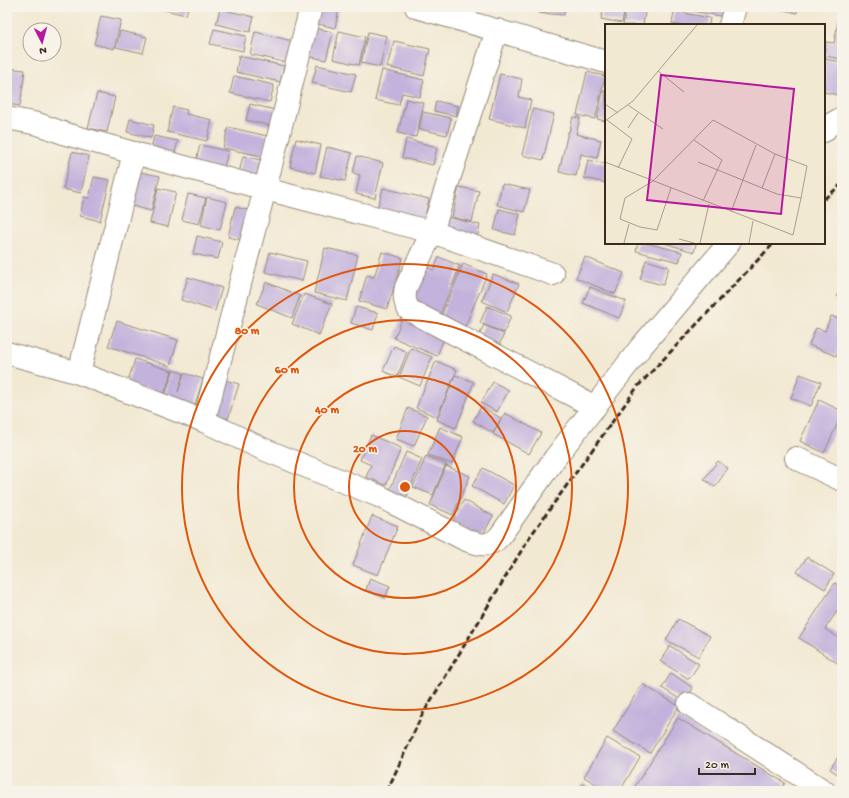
<svg xmlns="http://www.w3.org/2000/svg" width="849" height="798" font-family="'Gochi Hand',sans-serif">
<style>
.building{fill:#c2b2dc}
.lines{fill:none;stroke-linecap:round;stroke-linejoin:round}
.minor-casing{stroke:#968a78;stroke-width:24}
.minor{stroke:#fff;stroke-width:22}
.rail{stroke:#3b2a1e;stroke-width:3;stroke-dasharray:6 3;stroke-linecap:butt}
.ring{fill:none;stroke:#df570d;stroke-width:2}
.inset-road{fill:none;stroke:#a99d8b;stroke-width:1}
.view{fill:#b5179e;fill-opacity:0.15;stroke:#b5179e;stroke-width:2}
.inset-edge{fill:none;stroke:#3b2a1e;stroke-width:2}
.centre{fill:#df570d;stroke:#f7f3e8;stroke-width:2}
.ring-label{font-size:12px;text-anchor:middle;font-weight:bold;fill:#df570d;stroke:#f7f3e8;stroke-width:3;stroke-linejoin:round;paint-order:stroke}
</style>
<rect width="100%" height="100%" fill="#f7f3e8"/>
<filter id="ink" filterUnits="userSpaceOnUse"><feTurbulence type="fractalNoise" baseFrequency=".025" numOctaves="2"/><feDisplacementMap in="SourceGraphic" scale="8" xChannelSelector="R" yChannelSelector="G"/><feConvolveMatrix kernelMatrix="1 2 1 2 8 2 1 2 1" color-interpolation-filters="sRGB"/></filter>
<filter id="wash" filterUnits="userSpaceOnUse"><feTurbulence type="fractalNoise" baseFrequency=".012" numOctaves="4" result="noise"/><feDisplacementMap in="SourceGraphic" scale="16" xChannelSelector="R" yChannelSelector="G"/><feGaussianBlur stdDeviation="0.9" result="paint"/><feColorMatrix in="noise" values="0 0 0 0 0 0 0 0 0 0 0 0 0 0 0 0 0 1.4 0 .05"/><feComposite in="paint" operator="in"/></filter>
<g filter="url(#wash)">
<rect width="100%" height="100%" fill="#f2e9d3"/>
<g id="blocks">
<g class="building">
<polygon points="152,7 188,7 186,15"/>
<polygon points="318,7 330,7 339,9 335,28 314,23"/>
<polygon points="540,7 565,7 564,15 539,13"/>
<polygon points="604,7 625,7 622,23 601,19"/>
<polygon points="626,7 646,7 643,25 623,25"/>
<polygon points="687,7 727,7 725,17 687,10"/>
<polygon points="771,7 798,7 797,13"/>
<polygon points="220,9 254,17 250,32 216,24"/>
<polygon points="674,11 710,18 709,25 679,25 672,24"/>
<polygon points="840,12 842,12 842,59 824,56 826,42 834,43"/>
<polygon points="101,16 121,20 114,49 94,44"/>
<polygon points="314,28 333,32 326,60 308,56"/>
<polygon points="214,29 246,36 243,51 210,44"/>
<polygon points="120,31 147,37 143,53 116,47"/>
<polygon points="339,31 365,37 359,65 333,59"/>
<polygon points="255,32 293,41 288,63 250,54"/>
<polygon points="368,32 387,36 380,67 361,63"/>
<polygon points="394,41 430,49 424,76 387,67"/>
<polygon points="239,56 284,66 280,82 236,72"/>
<polygon points="824,59 842,62 842,74 838,95 824,92"/>
<polygon points="317,65 356,74 351,92 312,83"/>
<polygon points="7,68 25,70 20,106 7,104"/>
<polygon points="382,70 424,80 420,97 402,93 399,105 375,100"/>
<polygon points="587,72 605,76 595,119 577,115"/>
<polygon points="500,74 522,79 519,97 531,100 525,128 489,119"/>
<polygon points="234,76 274,85 270,102 230,93"/>
<polygon points="603,91 606,91 606,121 597,119"/>
<polygon points="97,93 115,97 107,132 88,128"/>
<polygon points="406,99 424,103 416,137 398,133"/>
<polygon points="436,101 458,106 456,116 434,111"/>
<polygon points="250,104 275,110 271,126 246,120"/>
<polygon points="173,107 187,110 186,114 212,120 207,141 167,132"/>
<polygon points="533,109 554,114 543,160 522,155"/>
<polygon points="423,112 451,118 447,135 419,129"/>
<polygon points="573,117 580,118 576,134 601,140 597,158 581,154 576,176 559,172 568,132 569,132"/>
<polygon points="130,119 154,125 151,138 127,132"/>
<polygon points="228,127 267,136 262,156 223,148"/>
<polygon points="154,136 178,141 174,156 151,151"/>
<polygon points="296,139 321,145 315,173 290,167"/>
<polygon points="406,139 437,147 433,165 402,158"/>
<polygon points="200,145 228,151 223,171 195,165"/>
<polygon points="327,147 352,153 345,181 320,176"/>
<polygon points="72,152 89,156 81,193 63,189"/>
<polygon points="243,156 264,161 260,178 239,173"/>
<polygon points="357,156 383,163 375,198 356,194 360,175 353,173"/>
<polygon points="588,160 606,164 606,183 584,178"/>
<polygon points="140,172 160,176 151,211 132,206"/>
<polygon points="94,177 110,180 100,221 80,216 84,197 89,198"/>
<polygon points="502,184 530,190 524,212 497,205"/>
<polygon points="459,187 479,191 472,222 452,217"/>
<polygon points="158,188 176,192 168,227 150,223"/>
<polygon points="383,188 429,199 424,221 377,210"/>
<polygon points="188,194 206,198 199,224 182,220"/>
<polygon points="207,197 227,202 220,230 201,225"/>
<polygon points="235,207 253,211 246,241 228,237"/>
<polygon points="499,209 520,214 515,235 494,230"/>
<polygon points="447,217 480,225 477,239 443,231"/>
<polygon points="197,236 222,242 218,259 193,254"/>
<polygon points="638,243 646,243 682,252 679,262 636,251"/>
<polygon points="664,243 695,243 696,244 694,252"/>
<polygon points="325,248 358,255 347,301 314,293"/>
<polygon points="270,252 307,261 302,281 265,272"/>
<polygon points="382,252 403,258 387,309 359,301 367,275 374,277"/>
<polygon points="439,257 460,266 439,317 407,304 423,265 434,270"/>
<polygon points="585,257 624,273 615,294 576,278"/>
<polygon points="646,260 669,267 663,285 640,279"/>
<polygon points="463,264 487,274 464,329 440,319"/>
<polygon points="493,274 519,284 507,312 482,301"/>
<polygon points="188,277 222,288 215,311 181,300"/>
<polygon points="266,282 300,296 292,318 257,304"/>
<polygon points="842,285 842,298 837,296"/>
<polygon points="590,287 626,301 619,318 583,303"/>
<polygon points="304,294 332,304 319,335 292,324"/>
<polygon points="487,306 511,316 504,333 480,323"/>
<polygon points="356,307 378,313 373,330 351,323"/>
<polygon points="404,315 446,333 437,356 394,338"/>
<polygon points="831,316 842,320 842,341 836,356 809,345 816,328 825,331"/>
<polygon points="117,321 178,340 170,366 108,346"/>
<polygon points="484,325 504,334 498,348 477,340"/>
<polygon points="394,346 407,352 397,377 383,371"/>
<polygon points="411,348 432,357 420,386 399,377"/>
<polygon points="135,359 172,371 164,395 127,384"/>
<polygon points="436,361 457,370 437,417 416,408"/>
<polygon points="173,370 183,373 178,392 184,373 203,379 194,408 164,398"/>
<polygon points="800,374 821,382 811,406 791,398"/>
<polygon points="455,375 474,382 456,428 437,420"/>
<polygon points="221,379 239,384 228,419 210,413"/>
<polygon points="493,382 509,390 497,412 481,403"/>
<polygon points="819,400 842,411 842,414 824,453 800,441"/>
<polygon points="481,407 501,418 493,433 473,421"/>
<polygon points="408,408 427,416 414,446 396,439"/>
<polygon points="505,413 541,433 529,454 493,434"/>
<polygon points="440,427 463,437 452,464 428,455"/>
<polygon points="371,435 401,448 386,485 366,477 371,465 360,460"/>
<polygon points="406,452 422,459 405,501 388,494"/>
<polygon points="426,456 446,464 433,495 413,487"/>
<polygon points="718,461 728,468 715,487 704,479"/>
<polygon points="446,466 470,476 453,515 430,505"/>
<polygon points="483,468 514,485 504,504 472,486"/>
<polygon points="464,500 493,516 481,538 452,522"/>
<polygon points="372,516 398,526 378,575 353,565"/>
<polygon points="807,557 834,574 825,589 797,572"/>
<polygon points="370,578 390,586 385,598 366,590"/>
<polygon points="835,583 842,587 842,604 825,629 842,640 842,666 799,638"/>
<polygon points="678,619 710,636 699,657 666,640"/>
<polygon points="670,646 699,664 689,679 660,661"/>
<polygon points="671,673 693,688 684,702 662,688"/>
<polygon points="642,684 679,706 650,753 613,731"/>
<polygon points="678,718 785,783 780,791 632,791"/>
<polygon points="607,738 640,757 620,791 608,791 584,777"/>
<polygon points="842,751 842,777 830,769"/>
<polygon points="583,783 595,791 578,791"/>
</g>
</g>
</g>
<g filter="url(#ink)">
<use href="#blocks" fill-opacity="0" stroke="#968a78" stroke-width="1"/>
<g class="lines">
<defs>
<g id="minor">
<polyline points="416,7 606,62"/>
<polyline points="730,25 735,7"/>
<path d="M 497,30 L 432,232 L 406,287 C 404,296 404,302 409,310 L 595,407"/>
<polyline points="7,118 38,124 66,134 134,153 265,189 432,232 553,274"/>
<polyline points="824,131 828,126 842,118"/>
<path d="M 7,353 L 79,373 L 204,421 L 263,449 L 379,496 L 466,540 C 480,545 489,548 500,536 L 555,458 L 641,347 L 729,243"/>
<polyline points="79,373 134,153"/>
<polyline points="204,421 265,189 311,7"/>
<polyline points="796,458 842,480"/>
<polyline points="689,704 824,791"/>
</g>
</defs>
<use href="#minor" class="minor-casing"/>
<use href="#minor" class="minor"/>
<g class="rail">
<polyline points="824,199 842,184"/>
<polyline points="387,791 421,717 529,538 638,386 774,243"/>
</g>
</g>
</g>
<g class="ring">
<circle cx="405" cy="487" r="56"/>
<circle cx="405" cy="487" r="111"/>
<circle cx="405" cy="487" r="167"/>
<circle cx="405" cy="487" r="223"/>
</g>
<g transform="translate(605 24)">
<rect width="220" height="220" fill="#f2e9d3"/>
<path class="inset-road" d="M 53,47 L 79,68M 0,80 L 13,89M 23,81 L 58,105M 2,96 L 27,115 L 13,144M 0,97 L 28,77 L 92,1M 23,104 L 33,89M 89,116 L 117,136 L 98,177M 0,138 L 188,211 L 196,174 L 172,170 L 93,138M 66,164 L 52,206 L 35,203 L 15,195 L 20,174 L 48,157 L 108,96 L 170,130 L 202,142 L 196,174M 157,164 L 170,130M 126,188 L 151,121M 74,215 L 89,219M 19,219 L 24,200M 95,219 L 104,180M 144,219 L 148,197"/>
<path class="view" d="M 56,51 L 189,65 L 176,190 L 42,176 Z"/>
<rect width="220" height="220" class="inset-edge"/>
</g>
<circle cx="405" cy="487" r="6" class="centre"/>
<g class="ring-label">
<text x="247" y="334">80 m</text>
<text x="287" y="373">60 m</text>
<text x="327" y="413">40 m</text>
<text x="365" y="452">20 m</text>
</g>
<rect width="849" height="798" fill="none" stroke="#f7f3e8" stroke-width="24"/>
<g transform="translate(42 42) rotate(174)"><circle r="19" fill="#f7f3e8" stroke="#aca397"/>
<path d="M0-3L7 15L0 10L-7 15Z" fill="#b5179e"/>
<text y="-6" font-size="11" font-weight="bold" text-anchor="middle" fill="#3b2a1e">N</text>
</g>
<path d="M699 768v6h56v-6" fill="none" stroke="#3b2a1e" stroke-width="2"/>
<text x="705" y="768" font-size="12" fill="#3b2a1e" stroke="#f7f3e8" stroke-width="3" paint-order="stroke">20 m</text>
</svg>
